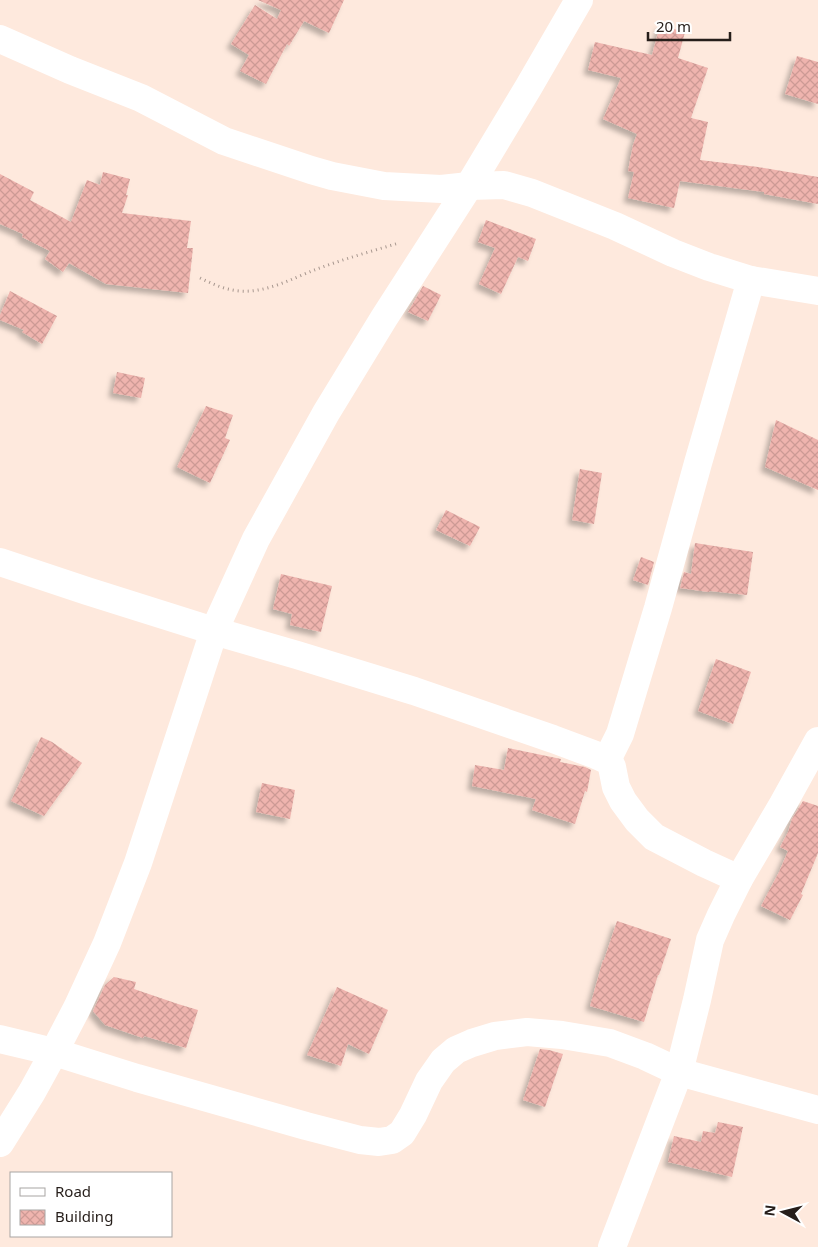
<svg xmlns="http://www.w3.org/2000/svg" width="818" height="1247" font-family="'Noto Sans',sans-serif">
<style>
.building{fill:url(#building-cross-hatch);filter:url(#shadow)}
.lines{fill:none;stroke-linecap:round;stroke-linejoin:round}
.path{stroke:#a7978f;stroke-width:3;stroke-dasharray:1 4;stroke-linecap:butt}
.minor{stroke:#fff;stroke-width:28}
</style>
<defs>
<pattern id="building-cross-hatch" width="8" height="8" patternUnits="userSpaceOnUse" patternTransform="scale(1.25)"><rect width="8" height="8" fill="#efb4ae"/><path d="M0 0l8 8M0 8l8-8" fill="none" stroke="#cd9a95"/></pattern>
<filter id="shadow"><feDropShadow dx="-4.5" dy="4.5" stdDeviation="2.5" flood-color="#0004"/></filter>
</defs>
<rect width="100%" height="100%" fill="#fee9dd"/>
<g class="building">
<polygon points="258,0 344,0 329,33 304,21 289,46 287,44 266,84 240,71 249,55 231,44 255,5 277,19 281,10"/>
<polygon points="660,25 685,32 678,58 708,68 691,118 708,122 700,160 758,167 818,177 818,204 764,194 764,192 680,181 674,208 628,198 634,172 628,171 633,145 637,134 603,119 621,78 588,70 595,42 652,55"/>
<polygon points="797,56 818,62 818,104 785,94"/>
<polygon points="103,172 130,179 126,195 128,195 122,213 191,221 187,248 193,248 188,293 106,284 69,263 63,272 45,259 50,251 22,237 23,234 0,224 0,174 34,192 30,200 71,222 87,180 100,185"/>
<polygon points="486,220 536,239 528,261 518,257 501,294 479,284 495,248 478,242"/>
<polygon points="423,286 441,295 428,321 408,312"/>
<polygon points="10,291 57,316 42,344 22,332 24,330 0,320 0,315"/>
<polygon points="117,372 145,378 141,398 113,393"/>
<polygon points="206,406 233,415 225,438 230,440 210,483 177,467"/>
<polygon points="776,420 818,440 818,490 765,467"/>
<polygon points="580,469 602,473 594,524 572,520"/>
<polygon points="446,510 480,527 470,546 436,530"/>
<polygon points="695,543 753,552 747,595 710,591 709,592 680,588 684,572 691,574"/>
<polygon points="641,557 654,562 648,585 633,580"/>
<polygon points="281,574 332,586 321,632 290,625 292,614 273,609"/>
<polygon points="716,659 751,672 733,724 698,711"/>
<polygon points="41,737 52,742 82,763 44,816 11,801"/>
<polygon points="508,748 561,759 560,762 585,767 591,770 587,792 585,791 575,824 532,810 536,799 472,786 475,765 504,770"/>
<polygon points="262,783 295,790 290,819 256,812"/>
<polygon points="803,801 818,806 818,853 801,894 803,895 790,920 761,906 779,872 788,851 780,847 788,832 792,819"/>
<polygon points="617,921 671,939 659,975 658,975 644,1022 590,1006 603,960 604,960"/>
<polygon points="114,977 136,982 134,989 178,1004 198,1010 186,1048 144,1036 143,1038 105,1025 93,1011 105,985"/>
<polygon points="337,987 388,1010 369,1054 348,1044 341,1066 307,1055"/>
<polygon points="540,1049 549,1050 563,1054 545,1107 523,1100"/>
<polygon points="718,1122 743,1127 732,1177 668,1162 674,1136 701,1142 703,1131 715,1133"/>
</g>
<g class="lines">
<path class="path" d="M 200,278 C 213,284 225,290 240,291 C 267,293 293,278 317,269 C 344,259 372,251 399,243"/>
<g class="minor">
<polyline points="0,39 70,70 141,98 224,141 311,170 332,176 384,186 441,189 469,186 504,185 532,193 615,226 673,253 709,267 751,280 818,291"/>
<polyline points="0,562 87,591 214,631 297,655 414,691 553,739 596,755 607,760 610,763 612,767 616,787 623,801 637,820 654,837 704,863 739,879"/>
<polyline points="607,760 620,734 658,608 698,463 751,280"/>
<polyline points="0,1039 54,1052 137,1078 306,1126 360,1140 379,1142 392,1140 402,1133 413,1115 429,1081 443,1061 456,1050 472,1043 495,1036 527,1032 562,1035 610,1043 645,1056 679,1072 818,1110"/>
<polyline points="0,1143 32,1092 54,1052 77,1008 107,943 138,863 214,631 256,539 326,413 384,318 469,186 528,88 579,0"/>
<polyline points="612,1247 679,1072 697,1000 710,940 721,915 739,879 783,804 818,741"/>
</g>
</g>
<rect x="10" y="1172" width="162" height="65" fill="#ffffff" stroke="#a8a5a3"/>
<rect x="20" y="1188" width="25" height="8" fill="#ffffff" stroke="#a8a5a3"/>
<text x="55" y="1197" font-size="15" fill="#261e1a">Road</text>
<rect x="20" y="1210" width="25" height="15" fill="url(#building-cross-hatch)" stroke="#a8a5a3"/>
<text x="55" y="1222" font-size="15" fill="#261e1a">Building</text>
<g transform="translate(783 1212) rotate(277)" stroke="#ffffff" stroke-width="4" paint-order="stroke">
<path d="M0-4L9 19L0 12L-9 19Z" fill="#261e1a"/>
<text y="-8" font-size="14" font-weight="bold" text-anchor="middle" fill="#261e1a">N</text>
</g>
<path d="M648 32v8h82v-8" fill="none" stroke="#261e1a" stroke-width="2.5"/>
<text x="656" y="32" font-size="15" fill="#261e1a" stroke="#ffffff" stroke-width="4" paint-order="stroke">20 m</text>
</svg>
